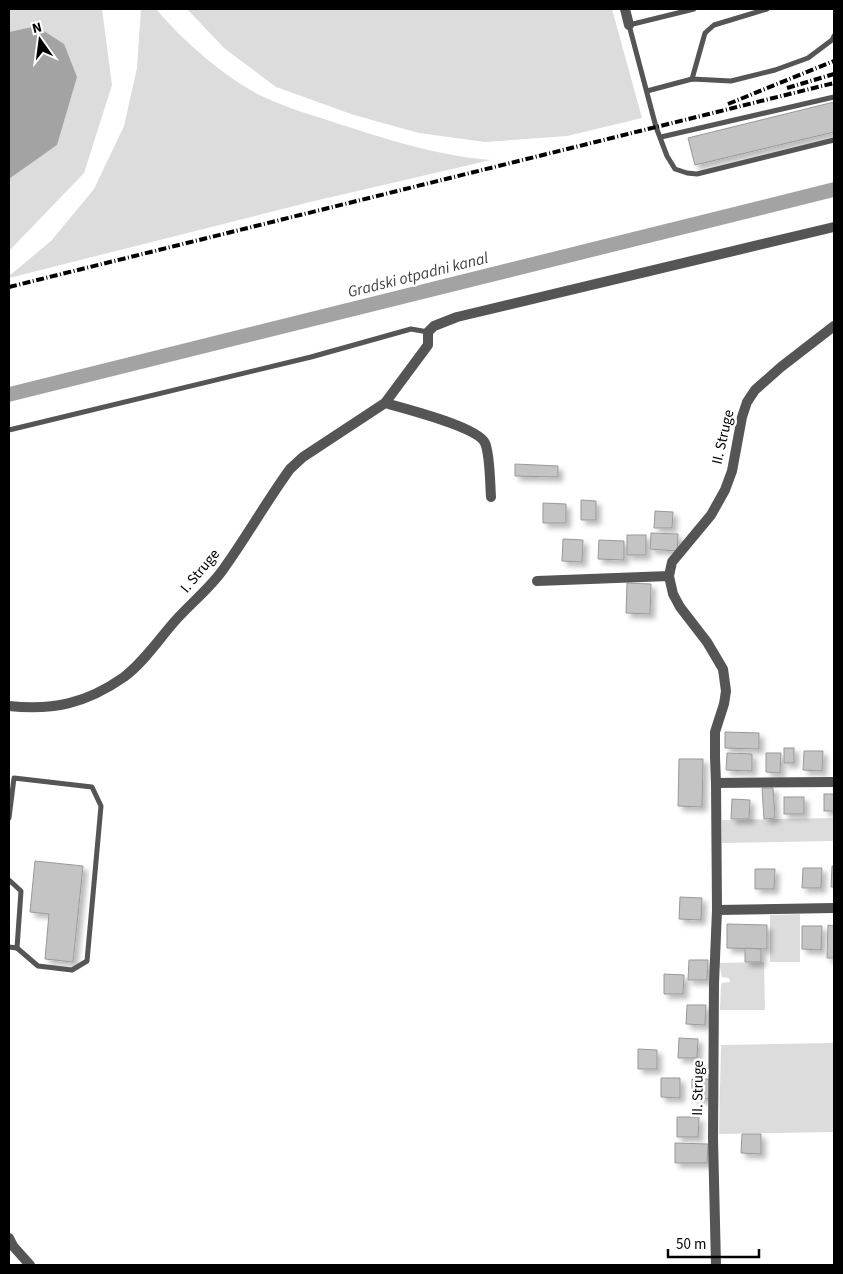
<svg xmlns="http://www.w3.org/2000/svg" width="843" height="1274" font-family="'Source Sans 3',sans-serif">
<style>
.green{fill:#dcdcdc}
.water{fill:#a3a3a3}
.building{fill:#c4c4c4;stroke:#999;filter:url(#shadow)}
.lines{fill:none;stroke-linecap:round;stroke-linejoin:round}
.service{stroke:#555;stroke-width:5}
.minor{stroke:#555;stroke-width:10}
.rail{stroke:#000;stroke-width:4;stroke-dasharray:8 2.5 1 2.5;stroke-linecap:butt}
.labels{text-anchor:middle;dominant-baseline:central;stroke-width:5;stroke-linejoin:round;paint-order:stroke}
.street-label{font-size:15px;fill:#000;stroke:#fff}
.water-label{font-size:16px;font-style:italic;fill:#444;stroke:#fff}
</style>
<defs>
<filter id="shadow"><feDropShadow dx="4.5" dy="4.5" stdDeviation="2.5" flood-color="#0004"/></filter>
</defs>
<rect width="100%" height="100%" fill="#fff"/>
<g class="green">
<polygon points="9,9 102,9 112,85 84,173 9,251 9,179 57,145 36,26 9,32"/>
<path d="M 141,9 L 156,9 C 182,40 227,80 264,97 C 287,108 312,115 336,123 C 386,139 438,156 491,160 L 310,202 L 9,278 L 9,276 L 51,241 L 94,189 L 124,126 L 137,68 Z"/>
<polygon points="187,9 612,9 642,118 567,136 485,142 419,133 354,115 276,87 224,48"/>
<polygon points="834,818 834,841 722,843 722,820"/>
<polygon points="800,914 800,962 770,962 770,915"/>
<polygon points="764,962 765,1010 720,1010 721,985 722,983 730,982 729,978 722,977 719,963"/>
<polygon points="834,1043 834,1132 719,1134 721,1045"/>
</g>
<g class="water">
<polygon points="36,26 64,44 77,77 57,145 9,179 9,32"/>
<polygon points="834,182 834,197 9,402 9,387"/>
</g>
<g class="building">
<polygon points="834,102 834,132 695,165 688,138"/>
<polygon points="515,464 558,466 558,477 515,476"/>
<polygon points="581,500 596,501 596,520 581,520"/>
<polygon points="543,503 566,504 566,523 543,523"/>
<polygon points="655,511 673,512 672,528 654,528"/>
<polygon points="651,533 678,534 677,551 650,549"/>
<rect x="627" y="535" width="19" height="20"/>
<polygon points="563,539 583,540 582,562 562,561"/>
<polygon points="599,540 624,541 624,560 598,559"/>
<polygon points="627,583 651,584 650,614 626,613"/>
<polygon points="725,732 759,733 759,749 725,748"/>
<rect x="784" y="748" width="10" height="15"/>
<polygon points="804,751 823,751 822,771 803,770"/>
<polygon points="727,753 752,754 752,771 726,770"/>
<polygon points="766,753 781,753 780,773 766,772"/>
<polygon points="679,759 703,759 702,807 678,806"/>
<polygon points="762,788 773,788 775,818 764,819"/>
<rect x="824" y="794" width="10" height="17"/>
<rect x="784" y="797" width="20" height="17"/>
<polygon points="732,799 750,800 749,819 731,819"/>
<polygon points="35,861 83,866 73,962 45,959 49,914 30,912"/>
<polygon points="832,866 834,866 834,887 831,887"/>
<polygon points="803,868 822,868 821,888 802,888"/>
<polygon points="755,869 775,869 774,889 755,889"/>
<polygon points="680,897 702,898 701,920 679,919"/>
<polygon points="727,924 767,925 767,949 727,948"/>
<polygon points="828,925 834,926 834,958 827,958"/>
<polygon points="802,926 822,926 821,950 802,949"/>
<polygon points="745,948 761,949 761,962 745,962"/>
<polygon points="689,960 708,960 707,980 688,980"/>
<polygon points="664,974 684,975 683,994 664,994"/>
<polygon points="687,1005 706,1005 705,1025 686,1024"/>
<polygon points="679,1038 698,1039 697,1058 678,1058"/>
<polygon points="638,1049 657,1050 657,1069 638,1069"/>
<polygon points="661,1078 680,1078 680,1098 661,1097"/>
<polygon points="692,1079 711,1079 711,1099 692,1098"/>
<polygon points="677,1117 699,1117 698,1137 677,1137"/>
<polygon points="742,1134 761,1134 761,1154 741,1153"/>
<polygon points="675,1143 708,1144 707,1163 675,1163"/>
</g>
<g class="lines">
<g class="service">
<polyline points="694,9 629,25 656,127 667,156 675,169 687,173 697,174 834,140"/>
<polyline points="692,79 705,33 714,25 767,9"/>
<polyline points="647,91 692,79 731,81 775,70 808,58 832,40 834,36"/>
<polyline points="661,137 834,97"/>
<polyline points="9,430 311,357 411,329 428,332"/>
<polyline points="9,818 14,778 92,787 101,806 87,961 72,970 38,966 17,948 9,947"/>
<polyline points="9,880 21,891 17,948"/>
</g>
<g class="minor">
<polyline points="625,9 629,25"/>
<path d="M 385,403 C 403,408 478,427 485,443 C 490,454 490,483 491,497"/>
<polyline points="537,581 669,576"/>
<path d="M 9,706 C 53,711 87,703 124,677 C 144,662 159,639 175,621 C 190,604 209,589 222,571 C 246,538 266,502 290,469 L 303,457 L 385,403 L 428,345 L 428,332 L 434,326 L 457,317 L 834,227"/>
<polyline points="716,783 834,782"/>
<polyline points="717,910 834,908"/>
<polyline points="9,1238 13,1246 30,1265"/>
<polyline points="716,1265 713,1139 714,983 717,910 716,783 715,757 715,732 724,704 726,691 723,669 707,642 680,607 673,594 669,576 672,562 711,515 725,490 732,471 742,417 747,402 755,390 781,367 834,326"/>
</g>
<g class="rail">
<polyline points="787,88 834,74"/>
<polyline points="728,104 834,61"/>
<polyline points="9,287 834,83"/>
</g>
</g>
<g class="labels">
<g class="street-label">
<text transform="translate(723 437) rotate(-77)">II. Struge</text>
<text transform="translate(200 571) rotate(-50)">I. Struge</text>
<text transform="translate(698 1088) rotate(-89)">II. Struge</text>
</g>
<g class="water-label">
<text transform="translate(418 275) rotate(-14)">Gradski otpadni kanal</text>
</g>
</g>
<rect width="843" height="1274" fill="none" stroke="#000000" stroke-width="20"/>
<g transform="translate(40 40) rotate(346)" stroke="#ffffff" stroke-width="4" paint-order="stroke">
<path d="M0-4L9 19L0 12L-9 19Z" fill="#000000"/>
<text y="-8" font-size="14" font-weight="bold" text-anchor="middle" fill="#000000">N</text>
</g>
<path d="M668 1249v8h91v-8" fill="none" stroke="#000000" stroke-width="2.5"/>
<text x="676" y="1249" font-size="15" fill="#000000" stroke="#ffffff" stroke-width="4" paint-order="stroke">50 m</text>
</svg>
